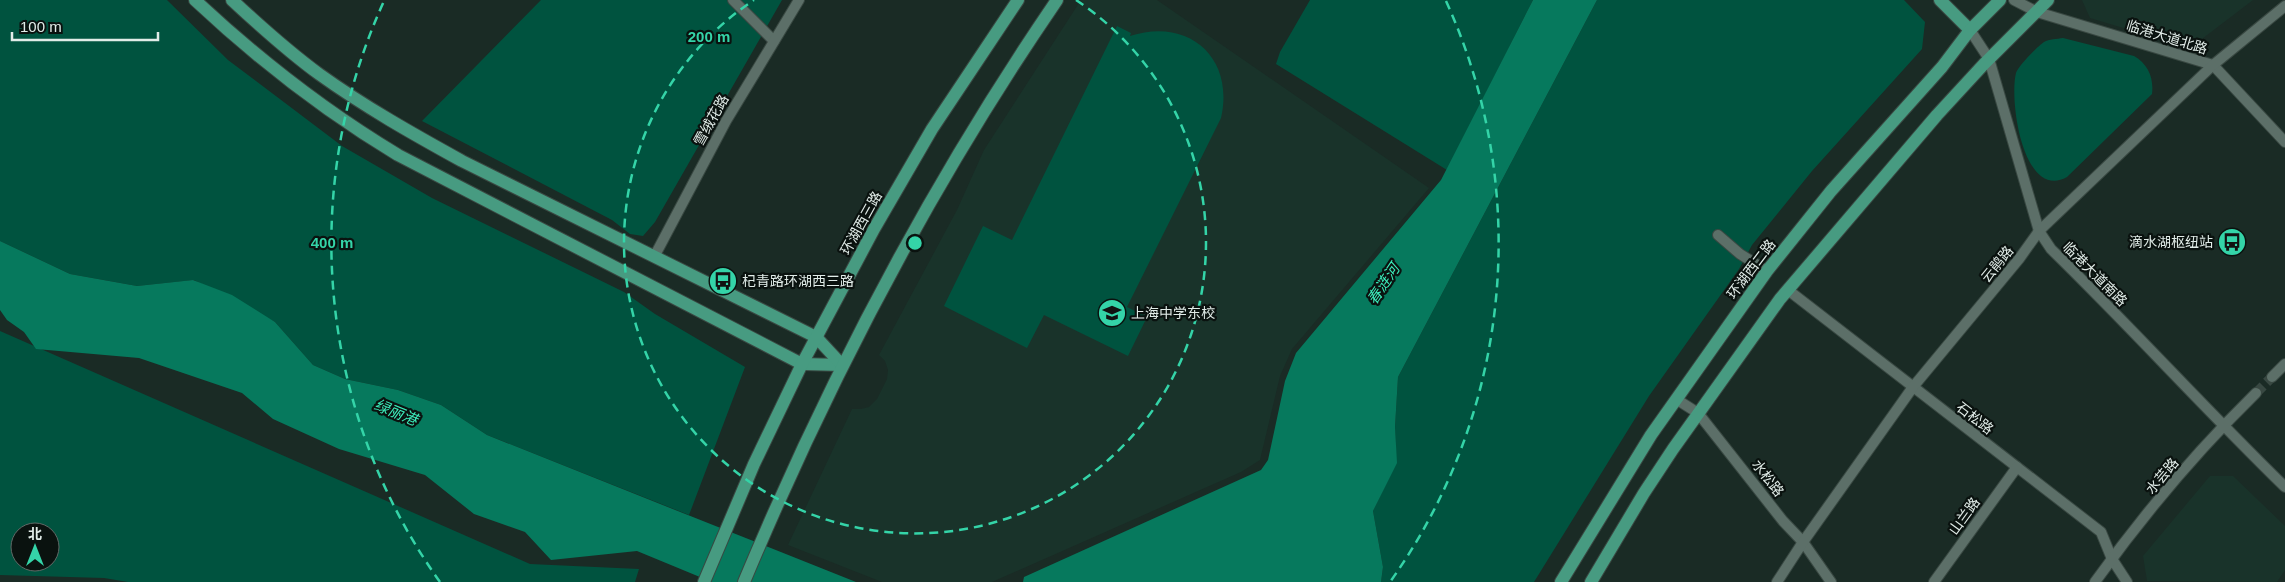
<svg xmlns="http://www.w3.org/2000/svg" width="2285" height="582" font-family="Helvetica,'Noto Sans SC',sans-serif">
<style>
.built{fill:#19332a}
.green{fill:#00533f;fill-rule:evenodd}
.water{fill:#06795d}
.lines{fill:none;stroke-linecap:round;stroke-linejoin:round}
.minor-tunnel{stroke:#384842;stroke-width:10;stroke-dasharray:10 5;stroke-linecap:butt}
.minor-casing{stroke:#394842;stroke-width:12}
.major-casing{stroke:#394842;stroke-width:14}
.minor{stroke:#5c6f68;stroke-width:10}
.major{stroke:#479b81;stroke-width:12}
.ring{fill:none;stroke:#34d4a8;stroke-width:2.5;stroke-dasharray:9 6}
.labels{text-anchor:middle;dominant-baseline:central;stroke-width:4.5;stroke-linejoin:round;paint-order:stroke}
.street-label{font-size:14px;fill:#e1ece8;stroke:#0a120f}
.poi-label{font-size:14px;fill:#e1ece8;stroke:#0a120f;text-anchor:start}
.water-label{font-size:15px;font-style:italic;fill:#3cedbb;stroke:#0a120f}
.centre{fill:#34d4a8;stroke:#0a120f;stroke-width:2.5}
.ring-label{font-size:15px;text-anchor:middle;font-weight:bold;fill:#34d4a8;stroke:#0a120f;stroke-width:4.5;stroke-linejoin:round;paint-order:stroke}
</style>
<rect width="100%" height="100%" fill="#1a2b25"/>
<g class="built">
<polygon points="1081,0 1157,0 1429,188 1292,349 1280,376 1260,460 1241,472 992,582 882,582 788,545 852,409 861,409 869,407 877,399 887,379 888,370 885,361 879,355 957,210 984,150"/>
<polygon points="2082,0 2253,0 2190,48 2090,18"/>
<polygon points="2210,476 2233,476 2285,526 2285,570 2277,582 2147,581 2143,556"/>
</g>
<g class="green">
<polygon points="0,0 167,0 228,60 342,146 432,198 624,292 655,314 745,367 689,515 487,435 441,405 398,390 345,379 313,365 275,322 194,280 137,286 70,274 0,241"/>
<polygon points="541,0 782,0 655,222 643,236 630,234 612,220 422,121"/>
<polygon points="1310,0 1533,0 1447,170 1276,64 1280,52"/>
<polygon points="1597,0 1904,0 1925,22 1922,49 1812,171 1752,245 1739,269 1649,396 1534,582 1381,582 1383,567 1373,511 1396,463 1395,427 1398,377"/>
<path d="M 1117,26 L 1131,33 L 1130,36 C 1188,17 1235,57 1221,118 L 1127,307 L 1147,317 L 1128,356 L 1044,315 L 1027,348 L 944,306 L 983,226 L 1012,240 Z"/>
<path d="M 2063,38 L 2134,56 C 2148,64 2154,78 2152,94 L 2067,177 C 2023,201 2009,100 2016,73 C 2018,66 2038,46 2044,42 C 2049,39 2057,39 2063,38 Z"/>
<path d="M 0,331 L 530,564 L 639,569 L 635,582 L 128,582 L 104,578 L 0,575 ZM 20,532 L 50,532 L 50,562 L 20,562 Z"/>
</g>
<g class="water">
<polygon points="1533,0 1597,0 1398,377 1395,427 1397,463 1373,511 1383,567 1381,582 1023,582 1024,577 1261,470 1268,460 1285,381 1296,353 1441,180"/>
<polygon points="0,241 70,274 137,286 193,280 232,295 275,322 313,365 345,379 398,390 441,405 487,435 856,582 712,582 637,551 551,560 525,532 474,514 425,475 339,449 273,419 242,393 139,358 36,349 24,332 7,320 0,310"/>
</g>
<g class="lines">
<polyline class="minor-tunnel" points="2256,393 2272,377"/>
<defs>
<g id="minor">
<polyline points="733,0 774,41"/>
<polyline points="2014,0 2037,12 2213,65 2285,142"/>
<path d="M 1970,30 L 1989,59 L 2039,231 L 2051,249 C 2131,327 2205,409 2285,487"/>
<polyline points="1718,235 1740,254 1767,271"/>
<polyline points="654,257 726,121 799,0"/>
<polyline points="1788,290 2101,532 2112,559 2127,582"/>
<polyline points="2272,377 2285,364"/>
<polyline points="1676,399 1698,413 1783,521 1803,542 1831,582"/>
<polyline points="1777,582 1803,542 1913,387 2019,259 2039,231 2213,65 2285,6"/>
<polyline points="1934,582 2017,467"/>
<path d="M 2095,582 C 2143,515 2197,451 2256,393"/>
</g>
<g id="major">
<path d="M 195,0 C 259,60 323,110 398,155 L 802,364 L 842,365"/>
<path d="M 232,0 C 260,26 289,52 319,74 C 365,107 413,134 462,161 L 816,337 L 842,365"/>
<polyline points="1940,0 1970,30"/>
<polyline points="704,582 754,464 802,364 874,229 932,129 1018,0"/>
<path d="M 744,582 C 829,379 933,181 1057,0"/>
<polyline points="1561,582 1651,435 1767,271 1831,191 1942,67 1970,30 2000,0"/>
<polyline points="1591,582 1644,493 1673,449 1780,299 1937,115 1984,64 2048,0"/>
</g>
</defs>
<use href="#minor" class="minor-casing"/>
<use href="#major" class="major-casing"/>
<use href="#minor" class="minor"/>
<use href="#major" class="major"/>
</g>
<g class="ring">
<path d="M1076 0A291 291 0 1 1 754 0"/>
<path d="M440 582A583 583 0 0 1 384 1M1446 1A583 583 0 0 1 1390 582"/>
</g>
<defs>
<symbol id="bus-disc" viewBox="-11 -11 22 22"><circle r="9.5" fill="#34d4a8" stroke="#0a120f"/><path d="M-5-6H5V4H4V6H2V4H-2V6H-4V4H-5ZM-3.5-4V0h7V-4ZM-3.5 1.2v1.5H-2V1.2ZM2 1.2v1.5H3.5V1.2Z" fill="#111"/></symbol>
<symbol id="school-disc" viewBox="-11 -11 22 22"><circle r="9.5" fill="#34d4a8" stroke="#0a120f"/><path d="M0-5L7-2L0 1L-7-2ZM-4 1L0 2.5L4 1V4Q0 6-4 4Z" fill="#111"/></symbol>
</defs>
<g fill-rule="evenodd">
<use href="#bus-disc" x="2216" y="226" width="32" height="32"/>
<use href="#bus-disc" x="707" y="265" width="32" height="32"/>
<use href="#school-disc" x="1096" y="297" width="32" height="32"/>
</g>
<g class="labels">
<g class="street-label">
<text transform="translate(2167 37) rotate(17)">临港大道北路</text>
<text transform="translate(711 120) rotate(-61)">雪绒花路</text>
<text transform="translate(861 223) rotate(-61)">环湖西三路</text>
<text transform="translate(1997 264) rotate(-51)">云鹃路</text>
<text transform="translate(1751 269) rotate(-53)">环湖西二路</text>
<text transform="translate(2095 274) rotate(45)">临港大道南路</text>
<text transform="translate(1975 418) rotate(38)">石松路</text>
<text transform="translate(2162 476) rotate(-50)">水芸路</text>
<text transform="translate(1768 478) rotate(52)">水松路</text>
<text transform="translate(1964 516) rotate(-54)">山兰路</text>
</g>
<g class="poi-label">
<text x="2213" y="242" text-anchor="end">滴水湖枢纽站</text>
<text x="742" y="281">杞青路环湖西三路</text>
<text x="1131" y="313">上海中学东校</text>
</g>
<g class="water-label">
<text transform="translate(1383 284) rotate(-56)">春涟河</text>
<text transform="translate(396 412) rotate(22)">绿丽港</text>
</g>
</g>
<circle cx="915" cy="243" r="8" class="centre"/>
<g class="ring-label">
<text x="709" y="42">200 m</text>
<text x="332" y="248">400 m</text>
</g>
<g transform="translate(35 547)"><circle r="24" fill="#0a120f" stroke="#606966"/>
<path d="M0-4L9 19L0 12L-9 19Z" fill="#34d4a8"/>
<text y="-8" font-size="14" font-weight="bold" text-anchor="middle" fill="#e1ece8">北</text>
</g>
<path d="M12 32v8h146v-8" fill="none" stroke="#e1ece8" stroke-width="2.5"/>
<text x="20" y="32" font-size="15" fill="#e1ece8" stroke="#0a120f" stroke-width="4" paint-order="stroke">100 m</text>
</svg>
